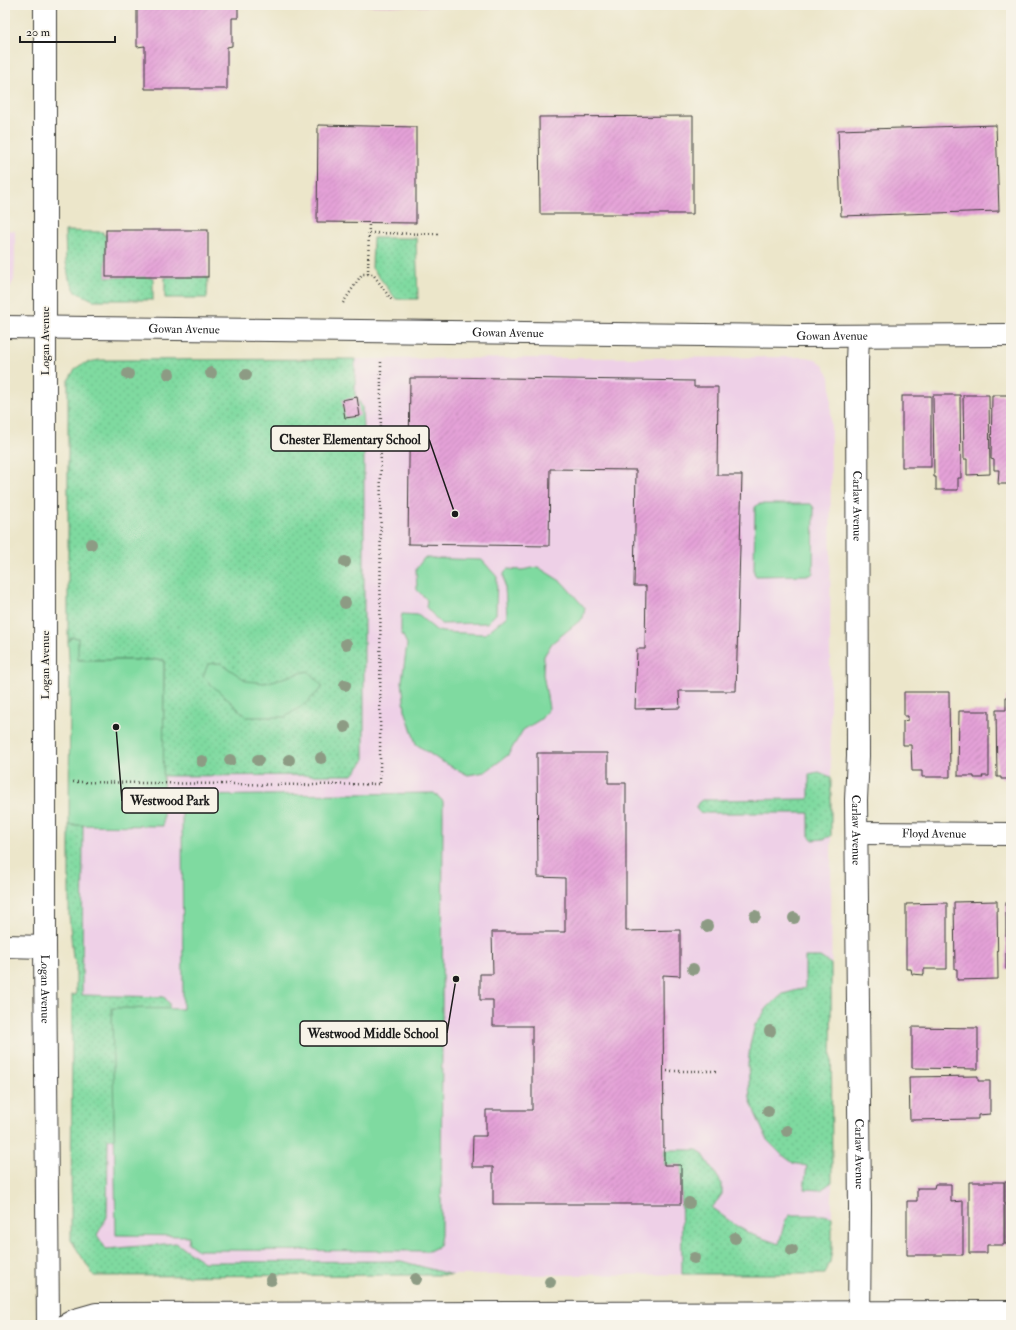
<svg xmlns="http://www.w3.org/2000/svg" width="1016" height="1330" font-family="'IM FELL Double Pica',serif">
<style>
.built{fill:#eed0e7}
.grass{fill:url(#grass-dots);stroke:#4e7b5e}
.green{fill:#7fdaa0;stroke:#4e7b5e}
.building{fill:url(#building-hatch)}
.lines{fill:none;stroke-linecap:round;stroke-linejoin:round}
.minor-casing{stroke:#3b3a36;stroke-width:24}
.path{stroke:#3b3a36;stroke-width:2.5;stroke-dasharray:1 3;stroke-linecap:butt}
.minor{stroke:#fff;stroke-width:22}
.tree{fill:#8d9b84}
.labels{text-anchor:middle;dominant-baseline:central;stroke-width:3;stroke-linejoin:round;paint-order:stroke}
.street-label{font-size:12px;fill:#1c1c1c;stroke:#f7f3e8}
.leader{fill:none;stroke:#1c1c1c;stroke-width:1.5}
.callout-dot{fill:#1c1c1c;stroke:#f7f3e8;stroke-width:1.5}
.callout{fill:#f7f3e8;stroke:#1c1c1c;stroke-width:1.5}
.callout-label{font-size:13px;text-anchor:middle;font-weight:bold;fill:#1c1c1c}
</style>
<defs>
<pattern id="grass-dots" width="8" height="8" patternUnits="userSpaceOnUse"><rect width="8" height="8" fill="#7fdaa0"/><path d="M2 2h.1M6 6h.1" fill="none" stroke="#6dba89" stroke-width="1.8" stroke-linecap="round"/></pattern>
<pattern id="building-hatch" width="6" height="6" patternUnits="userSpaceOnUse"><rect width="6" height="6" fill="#e4a1d7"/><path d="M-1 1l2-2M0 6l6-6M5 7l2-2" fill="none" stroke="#c38ab8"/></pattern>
</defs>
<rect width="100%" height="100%" fill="#f7f3e8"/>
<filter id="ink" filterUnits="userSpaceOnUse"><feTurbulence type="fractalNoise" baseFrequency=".025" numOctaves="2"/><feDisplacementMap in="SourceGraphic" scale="8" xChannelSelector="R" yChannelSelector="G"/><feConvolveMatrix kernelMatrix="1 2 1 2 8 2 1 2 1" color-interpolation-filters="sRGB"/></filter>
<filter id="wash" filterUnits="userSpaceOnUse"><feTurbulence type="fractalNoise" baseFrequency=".012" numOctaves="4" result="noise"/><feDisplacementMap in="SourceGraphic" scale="16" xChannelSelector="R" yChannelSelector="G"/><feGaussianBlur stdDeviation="0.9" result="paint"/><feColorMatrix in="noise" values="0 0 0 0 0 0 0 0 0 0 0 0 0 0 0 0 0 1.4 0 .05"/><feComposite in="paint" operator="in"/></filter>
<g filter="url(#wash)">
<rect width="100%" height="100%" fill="#ece6ca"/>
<g class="built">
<polygon points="5,230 15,231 15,262 14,280 7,293 5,294"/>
<polygon points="806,357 816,359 824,366 830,377 831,389 830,707 831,777 832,1250 830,1262 825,1274 94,1276 71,1240 72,995 82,995 83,825 163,826 163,776 78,660 99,360"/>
</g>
<g class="grass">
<polygon points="65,231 103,232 103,235 106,235 106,277 153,277 153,300 93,300 76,292 69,279 66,262"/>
<polygon points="373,238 416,238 418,299 396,299 372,268"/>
<polygon points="165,277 208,277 207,298 165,298"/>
<path d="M 355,359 L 355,394 L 362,407 L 364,453 L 364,761 L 353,775 L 163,776 L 164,660 L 78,660 L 72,637 L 68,642 L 68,381 C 77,364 80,364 99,360 Z"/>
<polygon points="819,772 831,777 831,836 824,839 813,840 809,836 809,813 705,813 699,812 696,808 698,803 702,800 809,799 809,774"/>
<polygon points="69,825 83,825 82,995 164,997 169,1003 173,1136 170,1140 108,1139 107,1217 97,1235 106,1249 176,1243 204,1262 401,1261 452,1275 94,1276 71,1240 72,995 76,995 76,961 73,958 69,915"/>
<polygon points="805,957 820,957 831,964 832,1182 821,1190 804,1189 807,1166 793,1163 781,1154 767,1140 756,1115 750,1099 748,1065 750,1045 755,1025 768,1007 783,994 805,988"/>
<polygon points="664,1150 697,1150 702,1153 722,1184 722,1194 712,1208 738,1227 753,1235 779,1244 785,1221 790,1215 824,1215 832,1217 832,1250 830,1262 825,1274 682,1274 681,1165 664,1165"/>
</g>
<g class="green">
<polygon points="758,504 811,504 814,508 813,573 811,575 756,576 754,573 755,507"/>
<polygon points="424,558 482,560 497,577 496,614 487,623 441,624 426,607 427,600 417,590 416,569"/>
<polygon points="538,567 562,582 585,608 583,618 552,643 544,656 543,674 549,708 541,719 523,730 508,755 485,772 468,775 439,760 416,744 405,710 402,681 407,644 401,632 401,619 402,614 418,615 436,630 442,632 485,634 507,616 504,574 507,569 522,570"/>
<polygon points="72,637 78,638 78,660 164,660 163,826 69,825 70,677 68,642"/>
<polygon points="220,663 247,681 265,683 308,671 323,687 305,704 285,717 247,717 203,677 208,664"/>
<polygon points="434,793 443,801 443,814 441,1235 439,1246 429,1251 198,1250 188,1243 189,1236 116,1235 112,1008 183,1009 182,805 187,796"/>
</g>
<g id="blocks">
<g class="building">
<polygon points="137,5 238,5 238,18 232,18 232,46 227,47 227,89 145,89 145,46 137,47"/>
<polygon points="367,5 696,5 696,8 367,6"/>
<polygon points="693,116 693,214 540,214 539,117"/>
<polygon points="318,125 416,127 416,223 317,222"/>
<polygon points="996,125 999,211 841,216 838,130"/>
<rect x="106" y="230" width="102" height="47"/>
<polygon points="441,377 694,381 694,387 718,387 717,475 742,475 736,691 679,691 680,708 635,709 637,649 645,649 646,586 634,586 636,470 550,469 549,546 408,544 410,378 441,378"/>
<polygon points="933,395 960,395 961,478 958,478 958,490 936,490 936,477 934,477"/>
<polygon points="963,395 989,395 990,474 967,475 967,459 964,459"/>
<polygon points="992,395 1011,395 1011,484 998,484 999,470 994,470 994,460 991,459"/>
<rect x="902" y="396" width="29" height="71"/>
<polygon points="357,397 360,416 345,418 342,400"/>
<polygon points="904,692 949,692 950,777 922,777 922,771 912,771 911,745 903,745 903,721 908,720 908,716 904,716"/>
<polygon points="1006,697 1011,697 1011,779 1001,779 1001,777 997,777 996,710 1006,710"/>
<polygon points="959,711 989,711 989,776 982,776 983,778 974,778 974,776 958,776"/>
<polygon points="537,753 608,753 608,783 626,783 626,931 680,930 680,976 663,975 664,1165 681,1165 681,1204 493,1204 493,1167 472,1167 473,1136 486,1136 486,1110 532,1110 532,1026 493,1026 493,1000 480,1000 480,974 493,974 492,932 565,932 565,878 538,877"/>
<polygon points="997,901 998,979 957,980 957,969 955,969 954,902"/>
<polygon points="947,903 947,969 924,969 924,975 912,974 911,969 906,969 906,904"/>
<rect x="1006" y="903" width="5" height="66"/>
<polygon points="912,1027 978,1028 978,1069 912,1068"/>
<polygon points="978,1076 978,1081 990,1081 990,1114 978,1115 978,1119 910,1120 909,1077"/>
<rect x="1005" y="1181" width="6" height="63"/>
<polygon points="969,1182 1004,1182 1004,1245 987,1245 987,1253 969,1253"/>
<polygon points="935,1184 951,1184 951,1202 963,1201 963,1255 907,1255 907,1201 917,1201 917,1188 934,1188"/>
</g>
</g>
</g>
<g filter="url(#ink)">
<use href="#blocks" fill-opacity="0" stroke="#3b3a36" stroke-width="1"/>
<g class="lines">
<defs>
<g id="minor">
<path id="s1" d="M 45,5 L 45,947 L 48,1325"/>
<path id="s2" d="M 5,327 L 799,336 L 1011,335"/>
<path id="s3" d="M 858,336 L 857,362 L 858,756 L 856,800 L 860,1207 L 859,1325"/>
<path id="s4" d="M 857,833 L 1011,834"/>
<polyline points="5,946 45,947"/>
<polyline points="66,1325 75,1320 96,1314 1011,1312"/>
</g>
</defs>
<use href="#minor" class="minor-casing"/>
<g class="path">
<polyline points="369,233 440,234"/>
<polyline points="368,274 369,222"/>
<polyline points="343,303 362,274 373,274 393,302"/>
<polyline points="73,782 305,785 380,784 381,359"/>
<polyline points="663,1071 718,1071"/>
</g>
<use href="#minor" class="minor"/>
</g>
<g class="tree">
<circle cx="211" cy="373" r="6"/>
<circle cx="128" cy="374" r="6"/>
<circle cx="169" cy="374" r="6"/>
<circle cx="246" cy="375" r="6"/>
<circle cx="91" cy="544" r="6"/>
<circle cx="345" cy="562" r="6"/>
<circle cx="345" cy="603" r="6"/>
<circle cx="346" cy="644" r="6"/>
<circle cx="345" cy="685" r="6"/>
<circle cx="345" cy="727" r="6"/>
<circle cx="321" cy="758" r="6"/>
<circle cx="230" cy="760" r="6"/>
<circle cx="258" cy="760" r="6"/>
<circle cx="289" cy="760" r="6"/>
<circle cx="202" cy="761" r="6"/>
<circle cx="755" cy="916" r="6"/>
<circle cx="794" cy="918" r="6"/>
<circle cx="707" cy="926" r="6"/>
<circle cx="693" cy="969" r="6"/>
<circle cx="770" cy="1031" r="6"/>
<circle cx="768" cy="1111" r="6"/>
<circle cx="787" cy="1131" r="6"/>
<circle cx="689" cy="1203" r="6"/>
<circle cx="735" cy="1238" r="6"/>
<circle cx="792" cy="1250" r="6"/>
<circle cx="694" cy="1258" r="6"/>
<circle cx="416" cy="1279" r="6"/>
<circle cx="271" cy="1280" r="6"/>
<circle cx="550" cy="1282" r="6"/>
</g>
</g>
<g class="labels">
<g class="street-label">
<text stroke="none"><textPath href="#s2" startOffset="179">Gowan Avenue</textPath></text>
<text stroke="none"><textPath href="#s2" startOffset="503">Gowan Avenue</textPath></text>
<text stroke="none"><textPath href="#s2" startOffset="827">Gowan Avenue</textPath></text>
<text transform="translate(45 341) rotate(-90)">Logan Avenue</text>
<text stroke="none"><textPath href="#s3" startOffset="170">Carlaw Avenue</textPath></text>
<text transform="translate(45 665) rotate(-90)">Logan Avenue</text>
<text stroke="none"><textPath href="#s3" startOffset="494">Carlaw Avenue</textPath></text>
<text stroke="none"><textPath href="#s4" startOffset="77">Floyd Avenue</textPath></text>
<text stroke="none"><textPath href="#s1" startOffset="984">Logan Avenue</textPath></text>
<text stroke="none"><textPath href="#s3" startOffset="818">Carlaw Avenue</textPath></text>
</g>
</g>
<path class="leader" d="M455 514L429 439M116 727L122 801M456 979L447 1033"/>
<g class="callout-dot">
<circle cx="455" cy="514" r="4"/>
<circle cx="116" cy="727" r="4"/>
<circle cx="456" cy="979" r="4"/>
</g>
<g class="callout">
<rect x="271" y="426" width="158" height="25" rx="4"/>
<rect x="122" y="788" width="96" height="25" rx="4"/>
<rect x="300" y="1021" width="147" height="25" rx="4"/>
</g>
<g class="callout-label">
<text x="350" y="444">Chester Elementary School</text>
<text x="170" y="805">Westwood Park</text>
<text x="373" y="1038">Westwood Middle School</text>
</g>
<rect width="1016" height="1330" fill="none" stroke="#f7f3e8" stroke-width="20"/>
<path d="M20 36v6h95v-6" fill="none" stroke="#1c1c1c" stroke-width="2"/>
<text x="26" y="36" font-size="12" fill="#1c1c1c" stroke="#f7f3e8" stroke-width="3" paint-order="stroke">20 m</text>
</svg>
